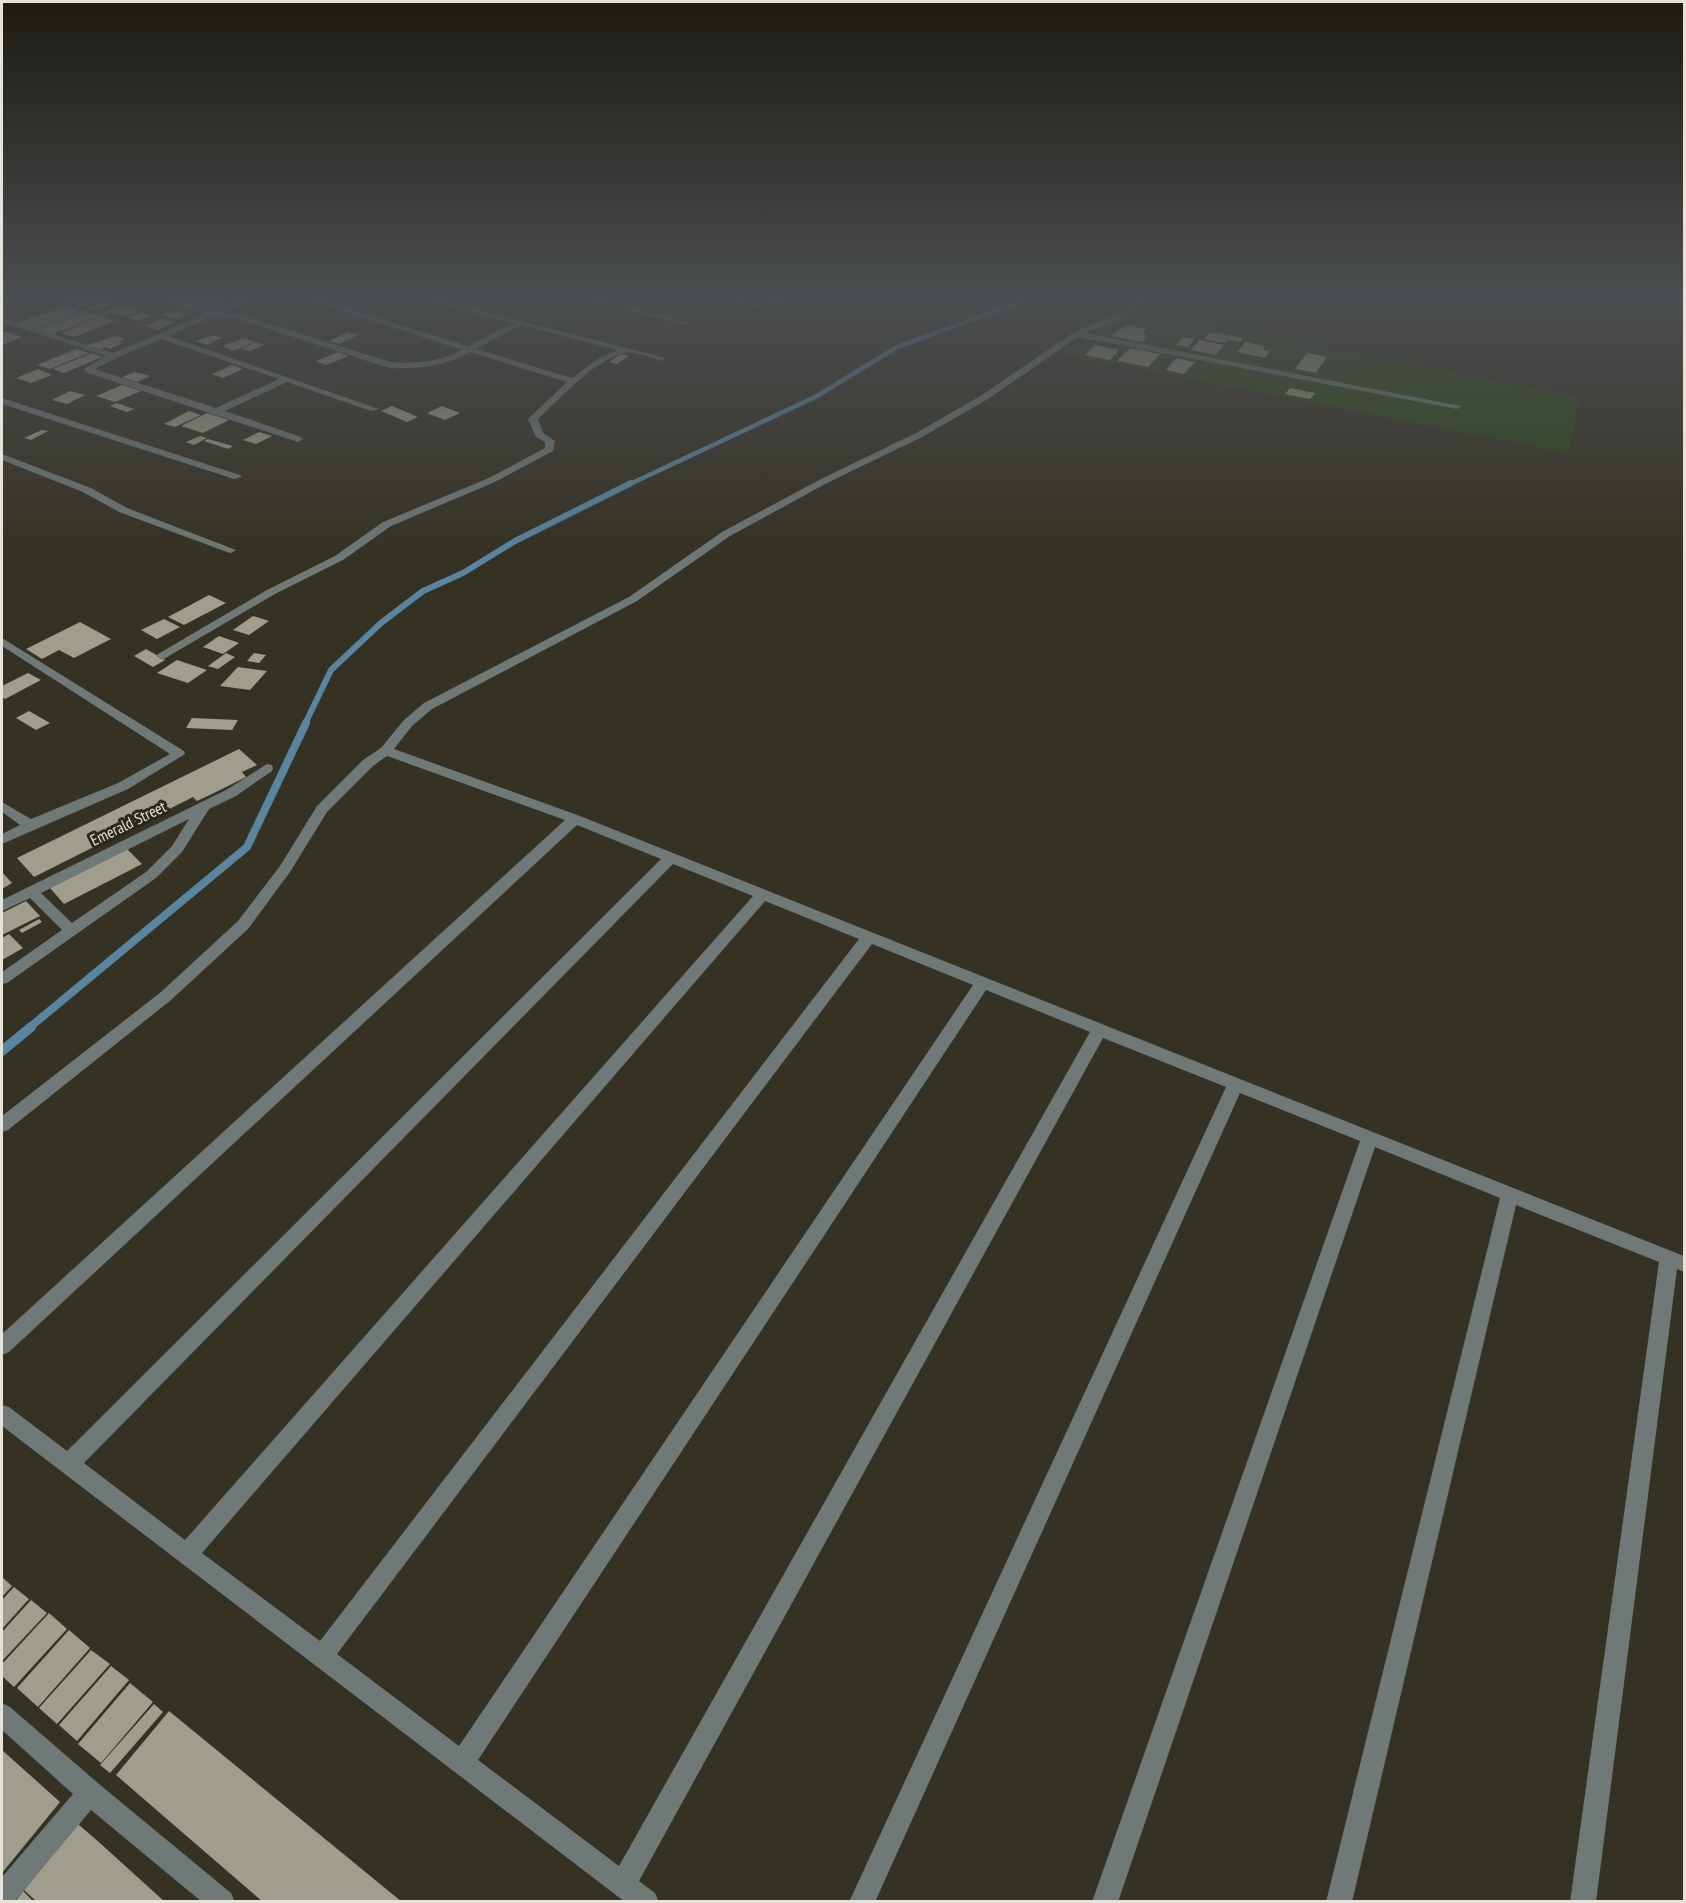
<svg xmlns="http://www.w3.org/2000/svg" width="1686" height="1903" font-family="'PT Sans Narrow',sans-serif">
<style>
.green{fill:#2e4517}
.lines{fill:none;stroke-linecap:round;stroke-linejoin:round}
.stream-far3{stroke:#5985a1;stroke-width:4.5}
.stream-far2{stroke:#5985a1;stroke-width:6}
.stream-far1{stroke:#5985a1;stroke-width:8}
.stream{stroke:#5985a1;stroke-width:10}
.building{fill:#a19d8c}
.minor{fill:#6f7978;fill-rule:evenodd}
.labels{text-anchor:middle;dominant-baseline:central;stroke-width:6;stroke-linejoin:round;paint-order:stroke}
.street-label{font-size:16px;fill:#e4e2d9;stroke:#2b2719}
</style>
<rect width="100%" height="100%" fill="#353123"/>
<polygon class="green" points="1136,311 1579,397 1569,453 1058,353"/>
<g class="lines">
<polyline class="stream-far3" points="628,485 817,396 897,347 1040,295"/>
<polyline class="stream-far2" points="305,724 331,670 381,623 423,591 463,573 515,541 631,483"/>
<polyline class="stream-far1" points="29,1028 247,847 306,723"/>
<polyline class="stream" points="2,1051 31,1027"/>
</g>
<g class="building">
<polygon points="58,295 86,295 101,301 83,307 52,297"/>
<polygon points="194,295 211,300 193,307 179,303 187,300 173,296"/>
<polygon points="107,300 117,303 95,311 86,308"/>
<polygon points="215,300 228,304 214,310 201,306"/>
<polygon points="66,306 81,310 32,328 17,323"/>
<polygon points="122,306 139,311 124,317 112,313 105,316 101,314"/>
<polygon points="174,310 189,314 175,319 161,315"/>
<polygon points="87,312 115,321 74,337 61,333 96,318 52,334 39,330"/>
<polygon points="140,312 151,315 138,321 127,318"/>
<polygon points="163,318 176,322 158,330 145,326"/>
<polygon points="1127,325 1147,329 1142,334 1148,336 1142,342 1111,336"/>
<polygon points="6,332 22,337 2,345 2,333"/>
<polygon points="348,332 358,335 339,344 329,341"/>
<polygon points="1210,332 1243,338 1240,342 1228,340 1225,343 1204,339"/>
<polygon points="212,335 222,338 206,345 196,341"/>
<polygon points="115,336 126,339 119,342 123,343 110,349 105,347 100,350 85,346"/>
<polygon points="1183,337 1195,339 1188,347 1176,345"/>
<polygon points="245,338 255,342 233,351 222,346"/>
<polygon points="1199,340 1224,345 1216,355 1191,350"/>
<polygon points="256,342 265,345 250,351 241,349"/>
<polygon points="1245,342 1265,346 1263,350 1270,351 1265,358 1237,352"/>
<polygon points="1095,345 1119,350 1110,360 1085,355"/>
<polygon points="1130,348 1160,354 1148,367 1117,361"/>
<polygon points="76,349 89,353 50,369 37,365"/>
<polygon points="338,352 349,356 326,365 316,361"/>
<polygon points="92,353 102,357 64,373 53,369"/>
<polygon points="1307,353 1327,357 1316,373 1295,369"/>
<polygon points="621,354 629,356 617,364 609,362"/>
<polygon points="1176,358 1195,362 1184,374 1166,370"/>
<polygon points="232,365 243,369 223,378 212,374"/>
<polygon points="38,369 52,375 31,383 16,378"/>
<polygon points="135,372 150,376 137,382 122,377"/>
<polygon points="122,385 141,391 115,402 96,396"/>
<polygon points="1290,388 1315,393 1310,399 1285,394"/>
<polygon points="70,391 85,395 67,404 52,400"/>
<polygon points="117,403 134,409 127,412 110,406"/>
<polygon points="392,406 418,417 407,422 381,411"/>
<polygon points="442,406 460,413 445,420 427,413"/>
<polygon points="189,411 201,415 175,427 164,424"/>
<polygon points="207,413 229,420 203,433 181,426"/>
<polygon points="42,430 48,431 31,440 24,438"/>
<polygon points="259,432 272,436 256,444 243,440"/>
<polygon points="200,436 207,438 194,445 186,442"/>
<polygon points="208,439 233,446 228,449 204,441"/>
<polygon points="209,595 226,603 184,625 168,617"/>
<polygon points="253,616 269,621 249,635 233,630"/>
<polygon points="164,619 180,627 157,639 141,630"/>
<polygon points="80,622 111,639 74,658 59,650 42,659 26,649"/>
<polygon points="219,636 239,643 223,654 203,647"/>
<polygon points="146,649 165,660 153,667 134,656"/>
<polygon points="226,653 235,657 218,669 208,666"/>
<polygon points="254,653 266,655 259,663 247,661"/>
<polygon points="177,660 207,670 188,683 157,673"/>
<polygon points="238,667 267,671 250,690 220,686"/>
<polygon points="28,673 41,680 5,699 2,697 2,686"/>
<polygon points="29,711 50,723 36,730 16,718"/>
<polygon points="192,718 238,720 232,730 186,728"/>
<polygon points="239,749 257,765 242,772 246,777 214,793 197,801 193,797 34,877 17,858"/>
<polygon points="127,849 142,864 64,904 50,888"/>
<polygon points="2,872 12,883 2,889"/>
<polygon points="26,901 40,916 2,935 2,913"/>
<polygon points="39,919 42,922 22,933 19,930"/>
<polygon points="9,934 23,948 2,960 2,938"/>
<polygon points="2,1577 12,1586 2,1597"/>
<polygon points="14,1587 29,1599 2,1629 2,1600"/>
<polygon points="31,1600 47,1613 2,1661 2,1632"/>
<polygon points="49,1613 67,1629 14,1687 2,1676 2,1664"/>
<polygon points="69,1630 90,1648 38,1707 17,1688"/>
<polygon points="91,1650 110,1664 57,1724 39,1708"/>
<polygon points="111,1666 129,1680 77,1741 59,1725"/>
<polygon points="130,1683 153,1702 101,1763 78,1744"/>
<polygon points="154,1704 163,1712 110,1773 100,1765"/>
<polygon points="169,1711 402,1902 263,1902 116,1775"/>
<polygon points="2,1750 60,1802 2,1873"/>
<polygon points="78,1824 101,1844 165,1902 37,1902 24,1890"/>
<polygon points="23,1891 34,1902 15,1902"/>
</g>
<g class="lines">
<g class="minor">
<path d="M 141,295 L 154,295 L 213,311 L 251,295 L 262,295 L 223,313 L 242,315 L 390,362 C 416,364 438,362 462,350 L 294,295 L 305,295 L 468,346 L 513,323 L 407,295 L 420,295 L 665,358 L 661,361 C 651,358 634,350 624,353 C 593,361 561,398 538,419 L 543,433 L 555,441 L 553,451 L 495,482 L 391,526 L 343,560 L 275,594 L 162,660 L 156,656 L 158,654 L 267,590 L 335,556 L 383,522 L 489,478 L 545,448 L 545,442 L 536,437 L 528,419 L 567,382 L 470,352 C 442,367 420,369 389,368 L 238,319 L 214,316 L 168,336 L 379,409 L 371,411 L 287,382 L 225,411 L 301,437 L 303,439 L 298,442 L 85,372 L 85,368 L 106,356 L 2,322 L 2,318 L 32,327 L 87,309 L 87,313 L 40,330 L 113,353 L 206,314 ZM 521,325 L 617,350 L 599,358 L 572,378 L 476,349 ZM 161,339 L 279,379 L 216,408 L 95,369 L 116,358 Z"/>
<polygon points="567,295 580,295 690,323 686,325"/>
<polygon points="646,295 694,295 670,301"/>
<path d="M 714,295 C 728,295 741,303 755,303 C 780,303 805,295 830,295 L 753,308 Z"/>
<path d="M 1148,295 L 1157,295 L 1125,318 L 1086,333 L 1461,406 L 1457,409 L 1078,337 L 988,399 L 922,437 L 827,483 L 730,536 L 637,601 L 432,709 L 412,726 L 394,749 L 580,816 L 1684,1256 L 1684,1272 L 1677,1269 L 1596,1902 L 1570,1902 L 1659,1262 L 1516,1205 L 1352,1902 L 1326,1902 L 1500,1198 L 1375,1147 L 1118,1902 L 1092,1902 L 1360,1141 L 1240,1093 L 875,1902 L 849,1902 L 1226,1087 L 1103,1038 L 639,1881 L 655,1893 L 659,1902 L 625,1902 L 2,1426 L 2,1405 L 9,1407 L 67,1451 L 661,859 L 577,825 L 9,1352 L 2,1355 L 2,1334 L 565,820 L 387,756 L 373,766 L 327,812 L 290,872 L 248,929 L 171,1000 L 8,1130 L 2,1132 L 2,1116 L 161,992 L 238,921 L 280,866 L 317,806 L 363,760 L 381,748 L 404,720 L 424,703 L 629,597 L 722,532 L 821,479 L 916,433 L 982,395 L 1074,332 L 1119,314 ZM 673,864 L 753,896 L 185,1540 L 84,1463 ZM 765,901 L 859,939 L 320,1641 L 202,1553 ZM 872,944 L 973,985 L 459,1746 L 337,1654 ZM 986,990 L 1090,1032 L 619,1866 L 478,1760 Z"/>
<polygon points="2,398 240,475 242,477 234,479 2,404"/>
<polygon points="2,454 91,488 127,508 236,550 231,553 227,552 119,512 83,492 2,460"/>
<polygon points="2,638 184,751 185,754 128,789 2,844 2,834 20,825 2,812 2,802 31,819 118,783 170,754 2,646"/>
<path d="M 267,764 L 272,765 L 273,768 L 272,771 L 236,796 L 209,809 L 182,852 L 156,878 L 7,983 L 2,984 L 2,972 L 62,930 L 30,898 L 2,911 L 2,900 L 226,790 ZM 189,819 L 172,846 L 146,872 L 72,923 L 41,893 Z"/>
<polygon points="2,1703 10,1707 99,1784 231,1893 235,1902 202,1902 91,1810 14,1902 2,1902 2,1877 73,1794 2,1730"/>
</g>
</g>
<linearGradient id="sky" x2="0" y2="1"><stop stop-color="#1d1b13"/><stop offset="0.53" stop-color="#4b4e50"/><stop offset="1" stop-color="#4b4e50" stop-opacity="0"/></linearGradient>
<rect width="1686" height="561" fill="url(#sky)"/>
<g class="labels">
<g class="street-label">
<text transform="translate(128 823) rotate(-26)">Emerald Street</text>
</g>
</g>
<rect width="1686" height="1903" fill="none" stroke="#e4e2d9" stroke-width="6"/>
</svg>
